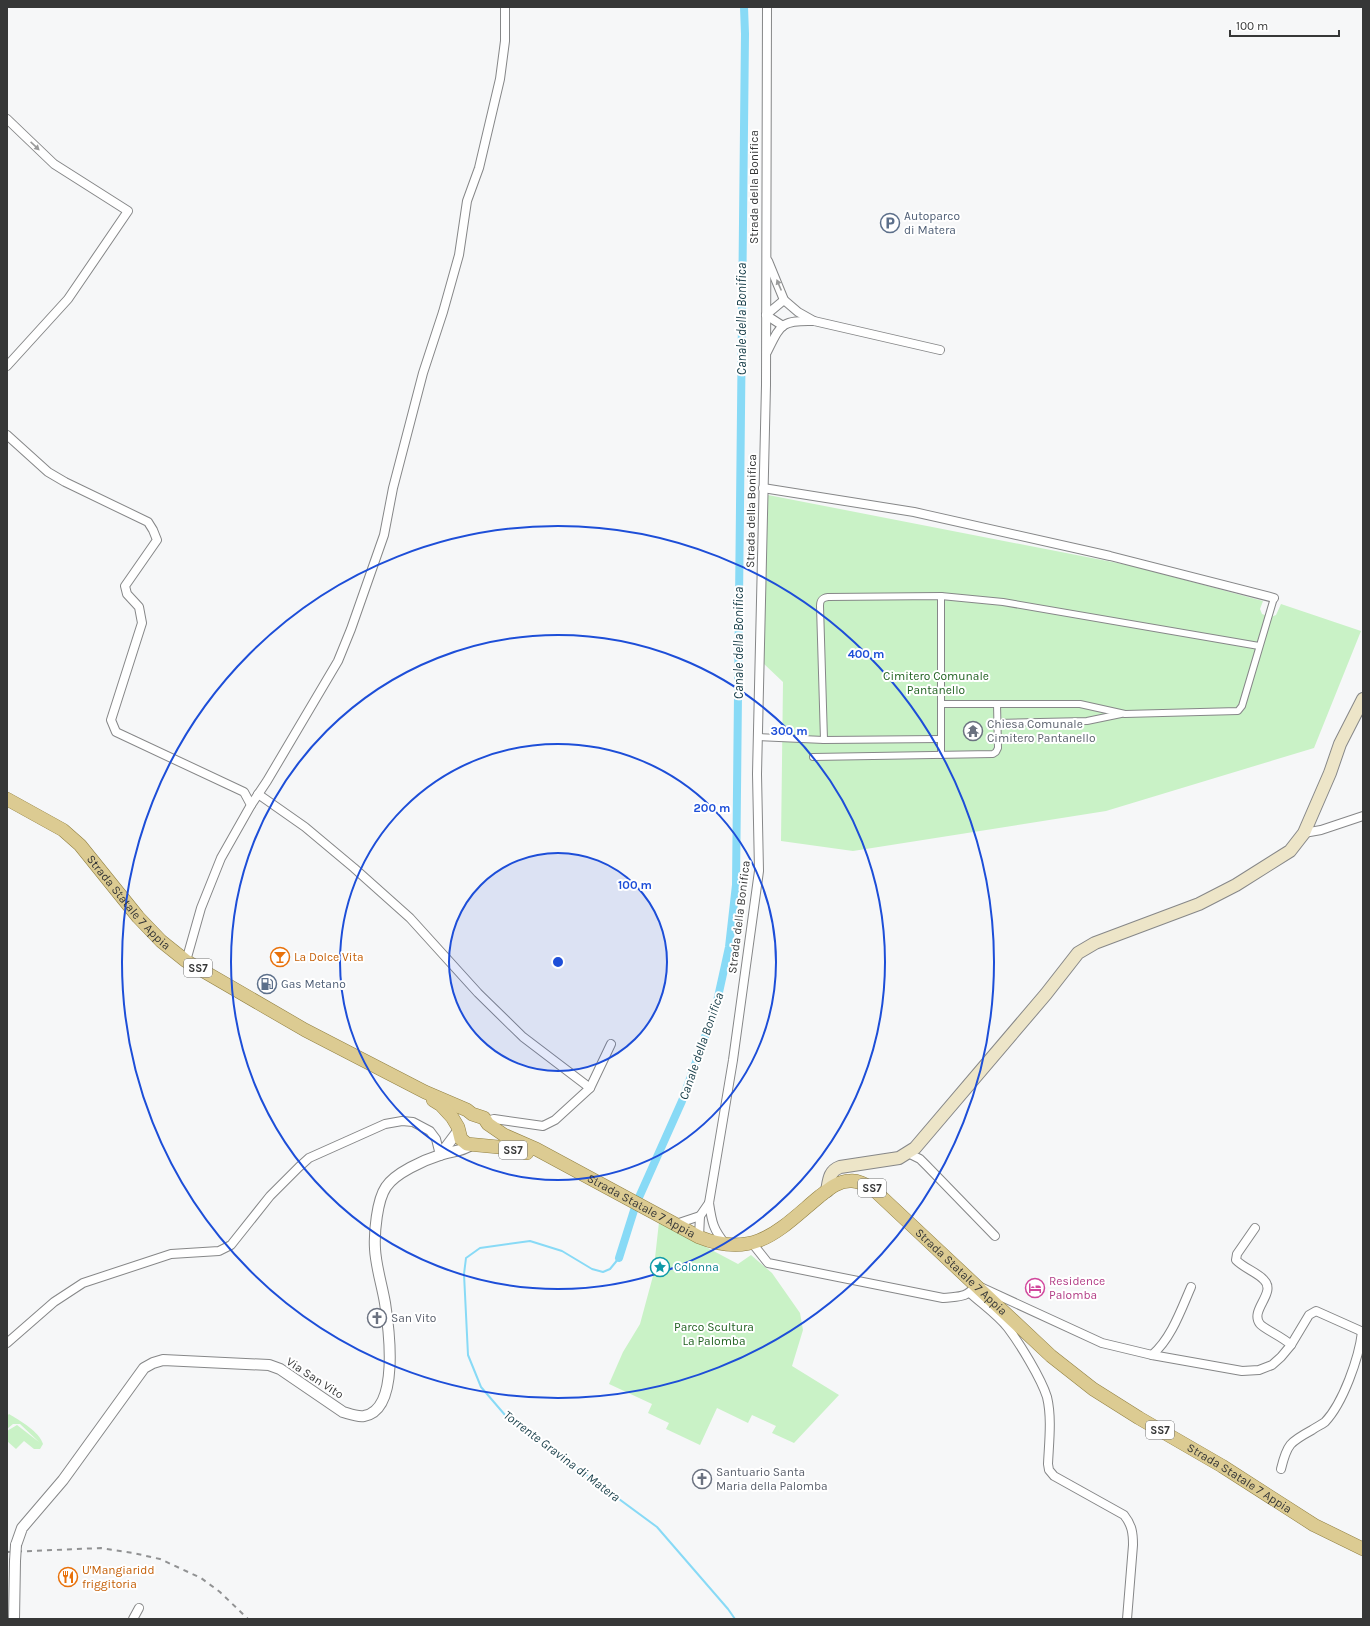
<svg xmlns="http://www.w3.org/2000/svg" width="1370" height="1626" font-family="Karla,sans-serif">
<style>
.green{fill:#c9f2c6}
.lines{fill:none;stroke-linecap:round;stroke-linejoin:round}
.stream{stroke:#88daf6;stroke-width:2}
.canal{stroke:#88daf6;stroke-width:8}
.pedestrian-casing{stroke:#868788;stroke-width:8}
.minor-casing{stroke:#868788;stroke-width:10}
.tertiary-casing{stroke:#868788;stroke-width:12}
.secondary-casing{stroke:#868788;stroke-width:14}
.primary-casing{stroke:#928143;stroke-width:14}
.pedestrian{stroke:#fff;stroke-width:6}
.minor{stroke:#fff;stroke-width:8}
.tertiary{stroke:#fff;stroke-width:10}
.secondary{stroke:#ede5c8;stroke-width:12}
.primary{stroke:#dccb92;stroke-width:13}
.rail{stroke:#919293;stroke-width:2;stroke-dasharray:5 5;stroke-linecap:butt}
.tertiary-bridge-casing{stroke:#868788;stroke-width:12;stroke-linecap:butt}
.tertiary-bridge{stroke:#fff;stroke-width:10}
.oneway{fill:#9a9b9b}
.ring{fill:none;stroke:#1d4ed8;stroke-width:2}
.labels{text-anchor:middle;dominant-baseline:central;stroke-width:4;stroke-linejoin:round;paint-order:stroke}
.shield{fill:#fff;stroke:#727373;stroke-width:1}
.shield-label{font-size:11px;font-weight:bold;fill:#363737}
.street-label{font-size:12px;fill:#363737;stroke:#fff}
.service-label{font-size:12px;fill:#4e5e75;stroke:#fff;text-anchor:start}
.park-label{font-size:12px;fill:#216221;stroke:#fff}
.worship-label{font-size:12px;fill:#5b616d;stroke:#fff;text-anchor:start}
.food-label{font-size:12px;fill:#c56008;stroke:#fff;text-anchor:start}
.culture-label{font-size:12px;fill:#0d838f;stroke:#fff;text-anchor:start}
.hotel-label{font-size:12px;fill:#b23c85;stroke:#fff;text-anchor:start}
.water-label{font-size:13px;font-style:italic;fill:#193f4a;stroke:#fff}
.centre{fill:#1d4ed8;stroke:#fff;stroke-width:2}
.ring-label{font-size:12px;text-anchor:middle;font-weight:bold;fill:#1d4ed8;stroke:#fff;stroke-width:4;stroke-linejoin:round;paint-order:stroke}
</style>
<rect width="100%" height="100%" fill="#f6f7f8"/>
<g class="green">
<polygon points="768,495 1133,566 1263,601 1260,609 1262,614 1271,617 1276,615 1281,604 1361,631 1314,748 1106,811 853,851 781,841 783,682 763,663"/>
<polygon points="659,1222 738,1264 751,1255 772,1273 800,1313 803,1330 792,1366 839,1395 794,1443 772,1433 776,1426 752,1415 748,1423 717,1408 700,1445 666,1429 669,1423 648,1413 652,1404 609,1384 623,1352 640,1324 653,1276"/>
<path d="M 9,1414 C 19,1420 40,1432 43,1444 L 40,1449 L 34,1449 L 24,1441 L 16,1449 L 7,1441 L 7,1431 L 17,1425 L 39,1442 L 20,1424 L 13,1424 L 7,1429 L 7,1416 Z"/>
</g>
<g class="lines">
<polyline class="stream" points="619,1258 610,1269 603,1272 592,1269 562,1251 530,1241 480,1248 466,1258 464,1274 468,1355 481,1387 505,1415 657,1527 728,1609 735,1619"/>
<polyline class="canal" points="619,1258 636,1204 682,1101 716,1006 729,947 736,885 745,34 744,7"/>
<defs>
<g id="pedestrian">
<polyline points="941,596 941,755"/>
<polyline points="942,704 1080,704 1125,714 1238,711 1242,706 1274,598"/>
<polyline points="997,723 1087,721 1121,714"/>
<polyline points="758,737 824,740 941,739"/>
<path d="M 824,740 L 820,606 C 820,600 822,598 828,597 L 941,596 L 1003,602 L 1259,646"/>
<polyline points="813,757 993,754 996,752 998,748 997,704"/>
</g>
<g id="minor">
<polyline points="7,119 54,164 128,211 68,299 7,366"/>
<polyline points="768,261 784,300 798,312 814,321"/>
<polyline points="783,326 766,315 784,300"/>
<path d="M 767,352 C 781,324 781,320 814,321 L 940,350"/>
<polyline points="7,435 48,472 65,482 148,522 153,530 157,540 125,586 127,594 139,607 142,623 111,720 116,732 244,792 251,805 221,858 201,908 186,961"/>
<polyline points="763,488 914,512 1110,556 1274,598"/>
<polyline points="258,794 305,827 354,868 410,918 478,993 523,1037 590,1088"/>
<polyline points="251,805 267,781 338,661 351,629 384,535 393,488 423,373 443,312 459,255 467,201 479,168 500,79 505,41 505,7"/>
<polyline points="1304,833 1321,830 1363,816"/>
<polyline points="486,1121 494,1119 543,1126 555,1120 590,1088 611,1044"/>
<polyline points="908,1153 920,1159 927,1166 995,1236"/>
<polyline points="676,1224 700,1216"/>
<path d="M 1255,1228 L 1237,1254 L 1236,1260 C 1245,1269 1257,1272 1264,1280 C 1277,1293 1249,1310 1260,1324 C 1264,1329 1283,1337 1291,1345"/>
<polyline points="699,1237 700,1216 709,1203"/>
<path d="M 752,1243 L 768,1263 L 943,1298 C 958,1296 966,1299 976,1285 L 1102,1343 L 1152,1355 L 1242,1371 L 1259,1370 L 1272,1365 L 1281,1357 L 1291,1345 L 1309,1315 L 1316,1311 L 1363,1332"/>
<path d="M 726,1245 C 713,1229 712,1223 709,1203 L 733,1060 L 759,871 L 757,774 L 766,385 L 767,7"/>
<path d="M 970,1293 C 982,1304 998,1315 1008,1328 C 1020,1344 1041,1378 1047,1397 C 1052,1418 1049,1442 1048,1464 L 1049,1470 L 1054,1476 L 1124,1515 C 1132,1525 1133,1533 1133,1545 L 1127,1619"/>
<polyline points="7,1343 54,1302 83,1283 171,1254 219,1251 231,1245 270,1196 299,1167 309,1158 385,1124 402,1121 413,1122 430,1131 436,1139 440,1155"/>
<path d="M 1152,1355 C 1171,1339 1181,1310 1191,1287"/>
<path d="M 1281,1469 C 1287,1444 1290,1442 1312,1430 C 1316,1427 1321,1425 1325,1422 C 1343,1403 1359,1358 1362,1332"/>
<polyline points="133,1619 139,1608"/>
</g>
<g id="tertiary">
<polyline points="440,1155 458,1131"/>
<path d="M 16,1545 L 22,1528 L 63,1480 L 144,1368 L 153,1363 L 163,1360 L 269,1365 L 280,1369 L 343,1412 C 350,1414 357,1417 364,1416 C 400,1410 389,1329 385,1303 C 382,1285 376,1267 375,1249 C 374,1233 377,1200 386,1187 C 395,1173 424,1160 440,1155 C 451,1151 461,1152 471,1145"/>
<polyline points="14,1619 15,1561"/>
</g>
<path id="secondary" d="M 827,1191 C 829,1180 829,1171 840,1167 L 899,1158 L 915,1148 L 1046,994 L 1078,953 L 1095,943 L 1199,904 L 1236,885 L 1290,851 L 1304,833 L 1330,773 L 1340,744 L 1363,699"/>
<g id="primary">
<path id="s1" d="M 7,799 L 63,830 L 80,845 L 138,917 L 161,941 L 186,961 L 305,1030 L 425,1092 L 467,1110 L 472,1114 L 484,1118 L 488,1124 L 504,1135 L 536,1149 L 699,1237 C 756,1260 780,1229 820,1196 C 829,1189 838,1181 850,1181 C 858,1180 866,1185 873,1189 L 1051,1356 L 1093,1389 L 1139,1418 L 1222,1466 L 1314,1525 L 1363,1549"/>
<polyline points="433,1100 441,1105 452,1117 458,1127 461,1139 467,1144 509,1148 527,1153"/>
</g>
</defs>
<use href="#pedestrian" class="pedestrian-casing"/>
<use href="#minor" class="minor-casing"/>
<use href="#tertiary" class="tertiary-casing"/>
<use href="#secondary" class="secondary-casing"/>
<use href="#primary" class="primary-casing"/>
<use href="#pedestrian" class="pedestrian"/>
<use href="#minor" class="minor"/>
<use href="#tertiary" class="tertiary"/>
<use href="#secondary" class="secondary"/>
<use href="#primary" class="primary"/>
<polyline class="rail" points="7,1552 101,1548 133,1553 160,1559 201,1578 220,1592 248,1619"/>
<defs>
<polyline id="tertiary-bridge" points="15,1561 16,1545"/>
</defs>
<use href="#tertiary-bridge" class="tertiary-bridge-casing"/>
<use href="#tertiary-bridge" class="tertiary-bridge"/>
</g>
<defs><path id="oneway-solid" d="M-6-.8H1V-3.2L6.5 0L1 3.2V.8H-6Z"/></defs>
<g class="oneway">
<use href="#oneway-solid" transform="translate(35 146) rotate(43)"/>
<use href="#oneway-solid" transform="translate(779 285) rotate(-113)"/>
</g>
<circle cx="558" cy="962" r="109" fill="#1d4ed8" fill-opacity=".12"/>
<g class="ring">
<circle cx="558" cy="962" r="109"/>
<circle cx="558" cy="962" r="218"/>
<circle cx="558" cy="962" r="327"/>
<circle cx="558" cy="962" r="436"/>
</g>
<defs>
<symbol id="parking-ring" viewBox="-11 -11 22 22"><circle r="9.5" fill="#fff" stroke="#5c6f8a" stroke-width="1.5"/><path d="M-3.5-5.5H1a3.5 3.5 0 0 1 0 7H-1V5.5H-3.5ZM-1-3.4V-.6H.8a1.4 1.4 0 0 0 0-2.8Z" fill="#5c6f8a"/></symbol>
<symbol id="temple-ring" viewBox="-11 -11 22 22"><circle r="9.5" fill="#fff" stroke="#6b7280" stroke-width="1.5"/><path d="M0-6L5-2H3V0L6.5 2.5H4V6H1.5V3h-3V6H-4V2.5H-6.5L-3 0V-2H-5Z" fill="#6b7280"/></symbol>
<symbol id="bar-ring" viewBox="-11 -11 22 22"><circle r="9.5" fill="#fff" stroke="#e8710a" stroke-width="1.5"/><path d="M-6-5H6L.8 .8V4.5H3.5V6h-7V4.5H-.8V.8Z" fill="#e8710a"/></symbol>
<symbol id="fuel-ring" viewBox="-11 -11 22 22"><circle r="9.5" fill="#fff" stroke="#5c6f8a" stroke-width="1.5"/><path d="M-5.5-6h7V0h2V4h1.3V-2.5L3-4.5l.8-.8L6-3V5H2.5V1h-1V6h-7ZM-4.2-4.7v3.2H.2V-4.7Z" fill="#5c6f8a"/></symbol>
<symbol id="sight-ring" viewBox="-11 -11 22 22"><circle r="9.5" fill="#fff" stroke="#0f9aa8" stroke-width="1.5"/><path d="M0-6L1.8-2.2L6-1.7L2.9 1.2L3.7 5.4L0 3.3L-3.7 5.4L-2.9 1.2L-6-1.7L-1.8-2.2Z" fill="#0f9aa8"/></symbol>
<symbol id="hotel-ring" viewBox="-11 -11 22 22"><circle r="9.5" fill="#fff" stroke="#d1479c" stroke-width="1.5"/><path d="M-6-4.5h1.5V1H6V5H4.5V3h-9V5H-6ZM-4 0a1.8 1.8 0 1 1 3.6 0ZM.5 0V-2.5h3Q6-2.5 6 0Z" fill="#d1479c"/></symbol>
<symbol id="church-ring" viewBox="-11 -11 22 22"><circle r="9.5" fill="#fff" stroke="#6b7280" stroke-width="1.5"/><path d="M-1.2-6h2.4v3.5h3.3v2.4h-3.3V6h-2.4V-.1h-3.3v-2.4h3.3Z" fill="#6b7280"/></symbol>
<symbol id="restaurant-ring" viewBox="-11 -11 22 22"><circle r="9.5" fill="#fff" stroke="#e8710a" stroke-width="1.5"/><path d="M-5-6h1v4h1v-4h1v4h1v-4h1v5L-1.5 .5V6h-2V.5L-5-1ZM5-6V6H3V1.5H1.5Q1.5-4 5-6Z" fill="#e8710a"/></symbol>
</defs>
<g fill-rule="evenodd">
<use href="#parking-ring" x="879" y="212" width="22" height="22"/>
<use href="#temple-ring" x="962" y="720" width="22" height="22"/>
<use href="#bar-ring" x="269" y="946" width="22" height="22"/>
<use href="#fuel-ring" x="256" y="973" width="22" height="22"/>
<use href="#sight-ring" x="649" y="1256" width="22" height="22"/>
<use href="#hotel-ring" x="1024" y="1277" width="22" height="22"/>
<use href="#church-ring" x="366" y="1307" width="22" height="22"/>
<use href="#church-ring" x="691" y="1468" width="22" height="22"/>
<use href="#restaurant-ring" x="57" y="1566" width="22" height="22"/>
</g>
<g class="labels">
<g class="shield">
<rect x="184" y="959" width="28" height="18" rx="3"/>
<rect x="499" y="1141" width="28" height="18" rx="3"/>
<rect x="858" y="1179" width="28" height="18" rx="3"/>
<rect x="1146" y="1421" width="28" height="18" rx="3"/>
</g>
<g class="shield-label">
<text x="198" y="968">SS7</text>
<text x="513" y="1150">SS7</text>
<text x="872" y="1188">SS7</text>
<text x="1160" y="1430">SS7</text>
</g>
<g class="street-label">
<text transform="translate(754 187) rotate(-90)">Strada della Bonifica</text>
<text transform="translate(751 511) rotate(-89)">Strada della Bonifica</text>
<text stroke="none"><textPath href="#s1" startOffset="162">Strada Statale 7 Appia</textPath></text>
<text transform="translate(739 917) rotate(-83)">Strada della Bonifica</text>
<text stroke="none"><textPath href="#s1" startOffset="763">Strada Statale 7 Appia</textPath></text>
<text stroke="none"><textPath href="#s1" startOffset="1146">Strada Statale 7 Appia</textPath></text>
<text transform="translate(315 1378) rotate(33)">Via San Vito</text>
<text stroke="none"><textPath href="#s1" startOffset="1494">Strada Statale 7 Appia</textPath></text>
</g>
<g class="service-label">
<text x="904" y="216">Autoparco<tspan x="904" dy="14">di Matera</tspan></text>
<text x="281" y="984">Gas Metano</text>
</g>
<g class="park-label">
<text x="936" y="676">Cimitero Comunale<tspan x="936" dy="14">Pantanello</tspan></text>
<text x="714" y="1327">Parco Scultura<tspan x="714" dy="14">La Palomba</tspan></text>
</g>
<g class="worship-label">
<text x="987" y="724">Chiesa Comunale<tspan x="987" dy="14">Cimitero Pantanello</tspan></text>
<text x="391" y="1318">San Vito</text>
<text x="716" y="1472">Santuario Santa<tspan x="716" dy="14">Maria della Palomba</tspan></text>
</g>
<g class="food-label">
<text x="294" y="957">La Dolce Vita</text>
<text x="82" y="1570">U'Mangiaridd<tspan x="82" dy="14">friggitoria</tspan></text>
</g>
<g class="culture-label">
<text x="674" y="1267">Colonna</text>
</g>
<g class="hotel-label">
<text x="1049" y="1281">Residence<tspan x="1049" dy="14">Palomba</tspan></text>
</g>
<g class="water-label">
<text transform="translate(741 319) rotate(-90)">Canale della Bonifica</text>
<text transform="translate(738 643) rotate(-90)">Canale della Bonifica</text>
<text transform="translate(701 1046) rotate(-71)">Canale della Bonifica</text>
<text transform="translate(562 1456) rotate(37)">Torrente Gravina di Matera</text>
</g>
</g>
<circle cx="558" cy="962" r="6" class="centre"/>
<g class="ring-label">
<text x="866" y="658">400 m</text>
<text x="789" y="735">300 m</text>
<text x="712" y="812">200 m</text>
<text x="635" y="889">100 m</text>
</g>
<rect width="1370" height="1626" fill="none" stroke="#363737" stroke-width="16"/>
<path d="M1230 30v6h109v-6" fill="none" stroke="#363737" stroke-width="2"/>
<text x="1236" y="30" font-size="12" fill="#363737" stroke="#ffffff" stroke-width="3" paint-order="stroke">100 m</text>
</svg>
